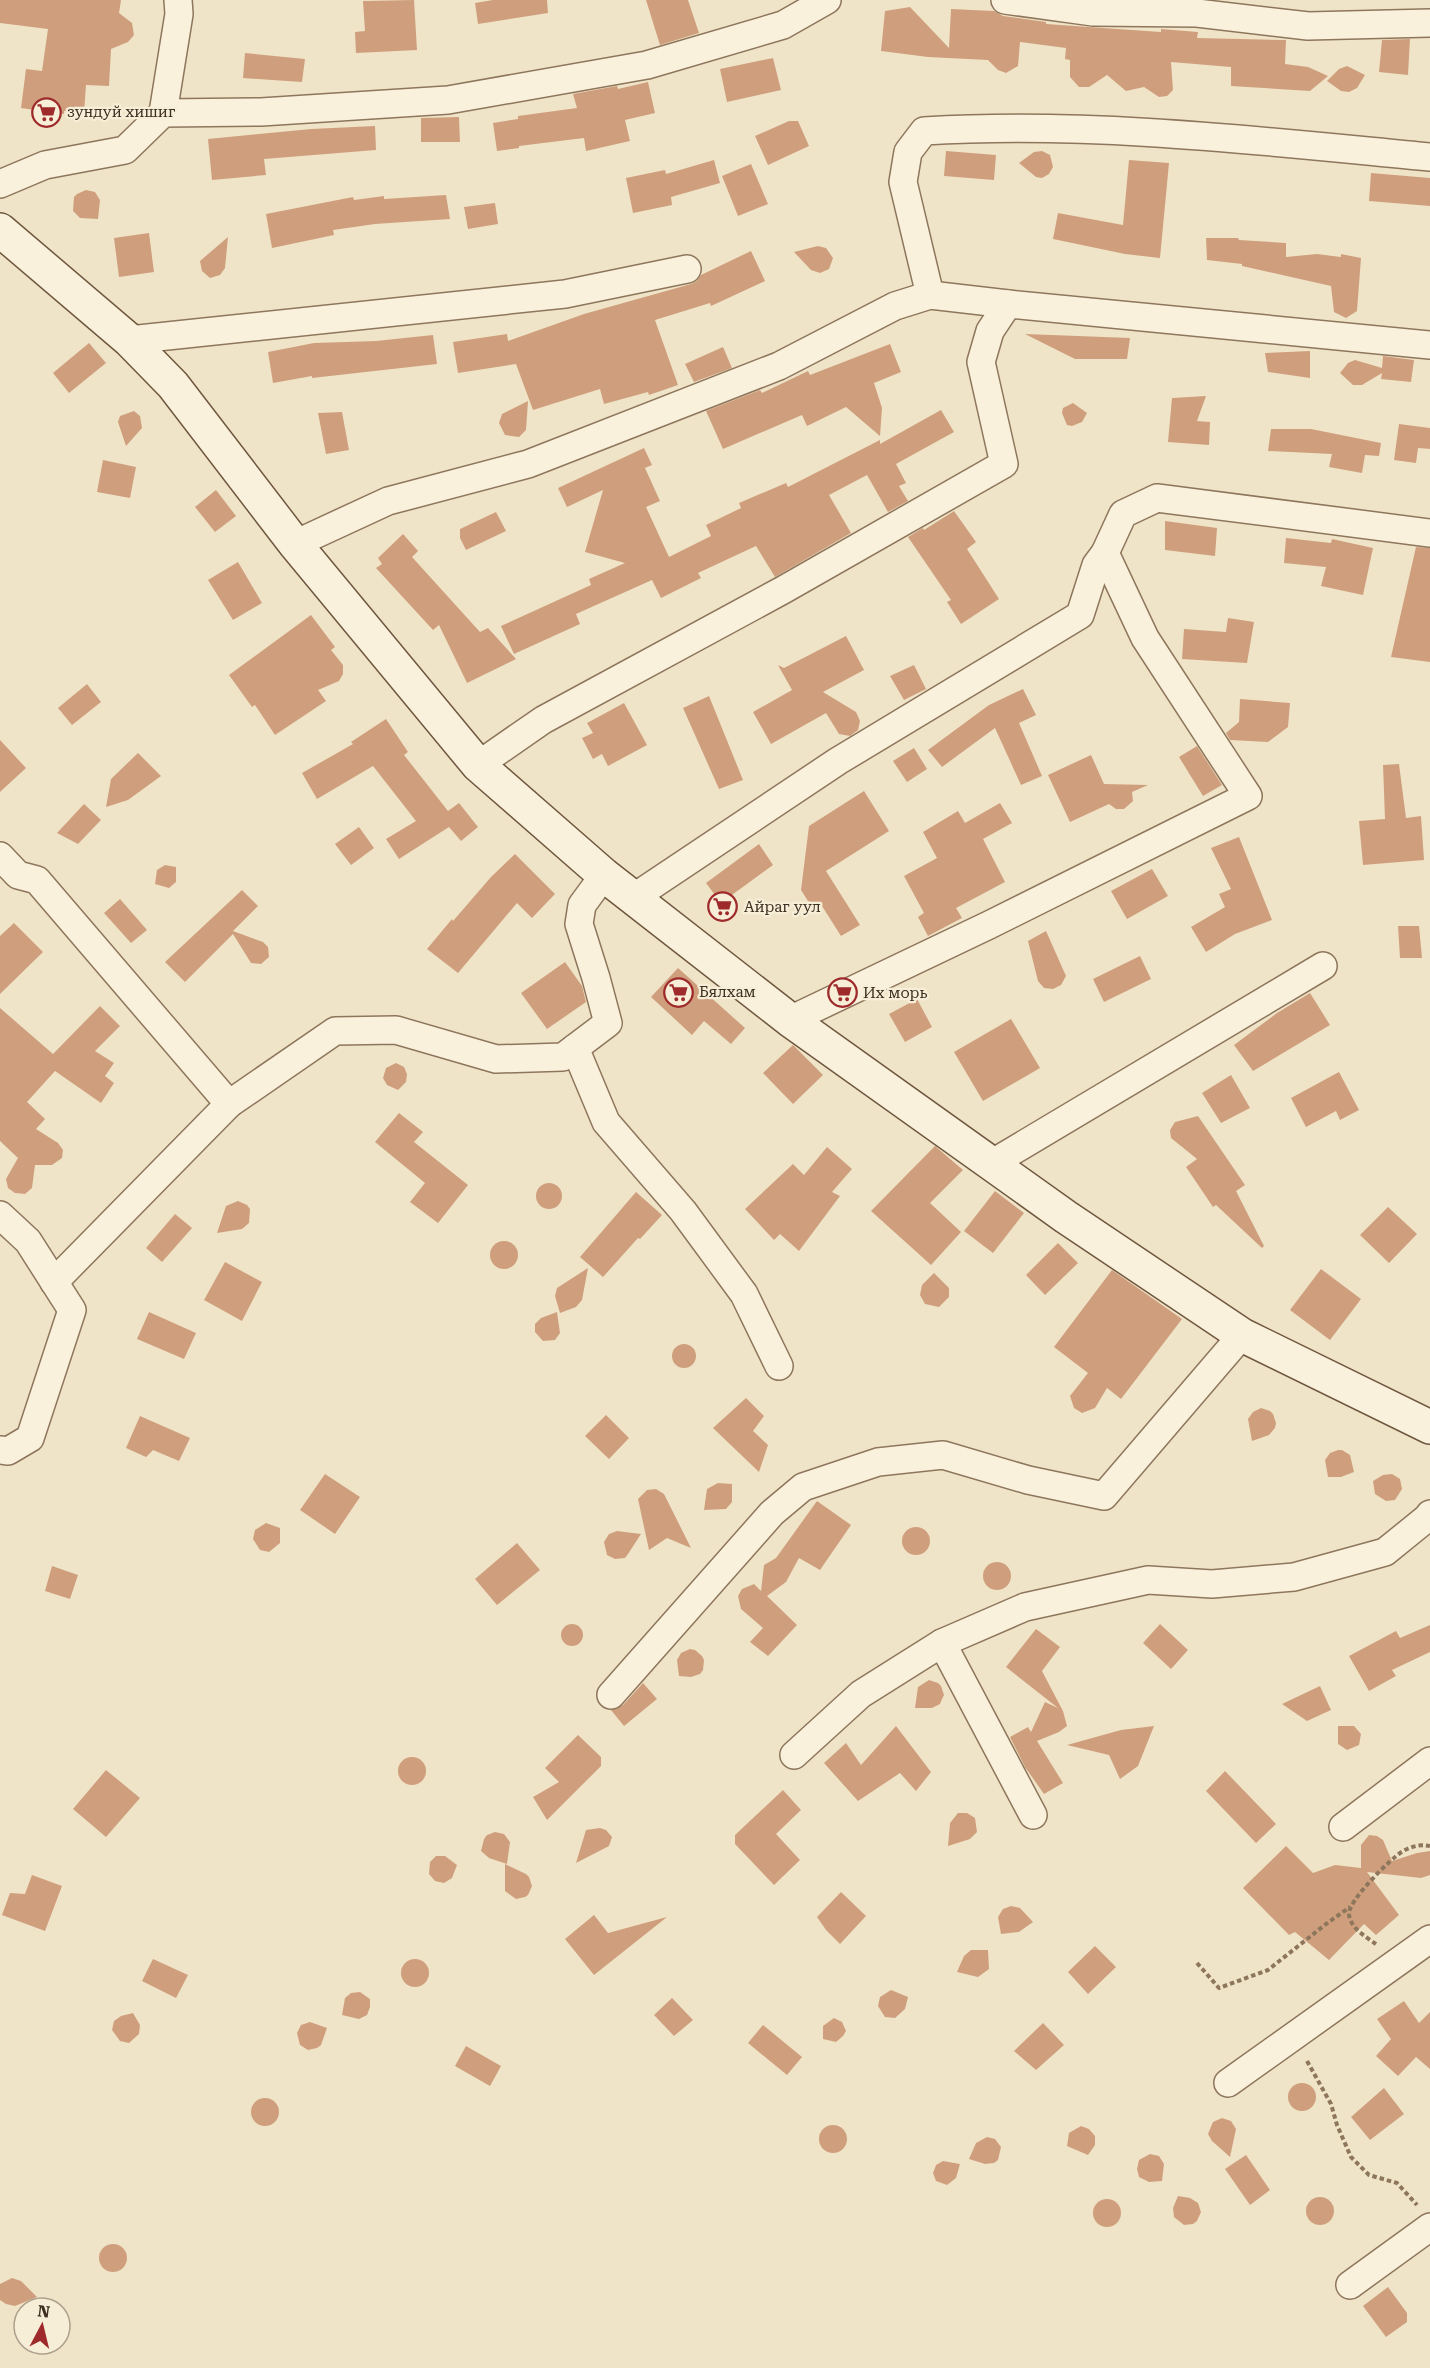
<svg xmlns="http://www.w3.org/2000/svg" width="1430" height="2368" font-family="'Roboto Serif',serif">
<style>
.building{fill:#cf9f7d}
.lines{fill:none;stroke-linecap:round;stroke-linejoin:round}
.minor-casing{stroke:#8d765c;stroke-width:30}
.secondary-casing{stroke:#6f573f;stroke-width:36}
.path{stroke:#8d765c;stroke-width:4;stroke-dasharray:4.5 3;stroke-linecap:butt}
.minor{stroke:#faf1dc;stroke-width:27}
.secondary{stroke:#faf1dc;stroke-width:33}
.labels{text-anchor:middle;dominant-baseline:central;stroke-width:4.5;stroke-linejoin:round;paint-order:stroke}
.poi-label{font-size:15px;fill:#3d2e20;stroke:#f7eed8;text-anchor:start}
</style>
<rect width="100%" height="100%" fill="#f0e4c8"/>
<g class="building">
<polygon points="0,0 121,0 119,13 132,23 134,35 128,42 111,49 109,86 86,85 84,113 64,111 64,114 21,108 26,69 42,71 48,29 0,23"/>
<polygon points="414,0 417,50 356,53 355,32 365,31 363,1"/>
<polygon points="493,0 547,0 548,13 478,24 475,3"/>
<polygon points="646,0 688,0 699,33 660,45"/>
<polygon points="910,7 949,48 951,9 994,11 1003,16 1046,22 1046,24 1161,32 1161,29 1198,32 1197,38 1286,40 1285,64 1308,67 1328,76 1310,91 1231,86 1231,67 1171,62 1173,90 1167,96 1159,97 1144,87 1126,91 1107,75 1089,87 1079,87 1070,77 1070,60 1065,59 1066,48 1020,42 1018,66 1006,73 998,70 988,60 928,57 881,51 885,11"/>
<polygon points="1410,39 1408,75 1379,72 1382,40"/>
<polygon points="245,53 305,59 302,82 243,78"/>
<polygon points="773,58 781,90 727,102 720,69"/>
<polygon points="1347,66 1365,75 1357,88 1349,92 1341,91 1327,81 1339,69"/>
<polygon points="648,82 655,113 625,120 630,141 586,151 584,138 519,146 519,148 497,151 493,123 518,119 518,116 577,108 573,94 617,86 618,89"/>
<polygon points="459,117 460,142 421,142 421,118"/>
<polygon points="789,121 798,121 809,146 768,165 755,136"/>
<polygon points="375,126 376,150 264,159 266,175 212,180 208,139 311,129"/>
<polygon points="946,151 996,155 994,180 944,176"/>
<polygon points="1042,151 1050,155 1053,167 1049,174 1042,178 1036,177 1019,163 1034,152"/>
<polygon points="714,160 720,183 671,197 672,205 633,213 626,178 665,170 666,174"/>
<polygon points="1129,160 1169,163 1160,258 1125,254 1053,239 1058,213 1123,225"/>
<polygon points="751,164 768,204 738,216 722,176"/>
<polygon points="1371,173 1430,178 1430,206 1369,201"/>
<polygon points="86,190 95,192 100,200 98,219 80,218 73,211 74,197 77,194"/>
<polygon points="446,195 450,219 375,224 333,230 334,235 272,248 266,214 353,197 354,200 384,196 384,199"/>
<polygon points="495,203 498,224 468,229 464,207"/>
<polygon points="149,233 154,272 119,277 114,238"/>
<polygon points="228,237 225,268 220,275 210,278 202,271 200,261"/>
<polygon points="1206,238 1238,238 1239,240 1286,243 1286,257 1317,254 1341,257 1341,254 1361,258 1357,311 1346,318 1334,312 1331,286 1242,266 1242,264 1207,260"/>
<polygon points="818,246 826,248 833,258 829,269 820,273 811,270 794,252"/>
<polygon points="751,251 765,281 711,306 710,303 655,320 678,385 649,395 648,392 604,404 600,389 533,410 516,364 458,373 453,342 507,334 508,341 584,314 691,284 697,281 701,275"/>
<polygon points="1025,334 1130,338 1127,359 1075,359"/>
<polygon points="433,335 437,364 312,378 312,376 273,383 268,352 314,343 376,341"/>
<polygon points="89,343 106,363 69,393 53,373"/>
<polygon points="890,344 901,372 874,383 882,408 880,436 846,407 807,426 802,415 723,449 706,411 760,390 762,393 808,371 810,375"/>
<polygon points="723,347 732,368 694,382 685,364"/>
<polygon points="1310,351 1310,378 1268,372 1265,353"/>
<polygon points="1383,356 1414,360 1411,382 1381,379 1382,373 1362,385 1353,385 1340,373 1348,363 1355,360 1382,368"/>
<polygon points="1206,396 1197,421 1210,422 1209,445 1168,442 1172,398"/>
<polygon points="528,401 526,430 519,437 505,435 499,423 502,414"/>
<polygon points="1073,403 1087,413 1082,422 1072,426 1067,425 1062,413 1063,408"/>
<polygon points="941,410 954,432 896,464 906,483 899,486 908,501 888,512 867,475 829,495 851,533 775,577 756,546 698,573 701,578 661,598 652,580 576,614 580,624 514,654 501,626 591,585 589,579 625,563 585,552 603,490 567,507 558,488 644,448 652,465 645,468 660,501 646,507 669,557 711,536 706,525 741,508 739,503 786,483 788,487 880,440 880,444"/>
<polygon points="134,411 140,416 142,428 126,446 118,422 120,416"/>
<polygon points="342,412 349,450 326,454 318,413"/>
<polygon points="1399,424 1430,428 1430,449 1418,448 1416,463 1394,460"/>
<polygon points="1271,429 1311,429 1381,443 1379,456 1365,455 1362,473 1329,467 1332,454 1268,451"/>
<polygon points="103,460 136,467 130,498 97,492"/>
<polygon points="216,490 236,516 215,532 195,507"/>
<polygon points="954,511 976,542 967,549 999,599 961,624 947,602 951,600 908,537 923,528 924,530"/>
<polygon points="496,512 506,531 466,550 460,538 460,529"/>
<polygon points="1165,521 1217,528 1215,556 1165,550"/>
<polygon points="403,534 418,551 412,557 480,632 488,628 516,659 467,683 439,625 433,630 376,568 382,564 378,558"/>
<polygon points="1286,538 1331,543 1332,539 1373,548 1363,595 1321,586 1326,567 1284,563"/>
<polygon points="1416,547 1430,548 1430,662 1391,657"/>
<polygon points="238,562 262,603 233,620 208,580"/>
<polygon points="311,615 335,647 331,650 343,665 343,674 339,681 318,690 326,701 275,735 255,705 252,707 229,675"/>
<polygon points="1228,618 1254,622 1247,663 1182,659 1184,629 1226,632"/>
<polygon points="846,636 864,670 823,692 856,712 860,721 858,730 850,736 839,734 826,713 771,744 753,712 792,690 778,665 784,668"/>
<polygon points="914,665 926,689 904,700 890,676"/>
<polygon points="87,684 101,702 72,725 58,708"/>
<polygon points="1023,689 1036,715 1019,723 1042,776 1021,785 995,728 942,767 928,750 989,705"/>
<polygon points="709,696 743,780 719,789 683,708"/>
<polygon points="1240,699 1290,703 1288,727 1268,742 1230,740 1226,733 1239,722"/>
<polygon points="624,703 647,745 608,766 602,754 593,759 582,738 593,733 587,723"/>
<polygon points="386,719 408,752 404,755 448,811 459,803 478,827 461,841 449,827 399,859 386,839 416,821 373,766 317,799 302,773 353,744 351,742"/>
<polygon points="0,740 26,768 0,792"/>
<polygon points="1197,746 1222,785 1203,796 1179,757"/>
<polygon points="914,748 927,769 907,782 893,761"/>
<polygon points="138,753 161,776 128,800 106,807 111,779"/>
<polygon points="1091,755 1104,784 1148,785 1132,792 1133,801 1124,809 1116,809 1109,804 1070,822 1048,775"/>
<polygon points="1399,764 1406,818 1421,816 1424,860 1363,865 1359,821 1385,819 1383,765"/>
<polygon points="864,791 889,831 826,871 860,925 841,936 822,906 808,901 801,890 809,826"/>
<polygon points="1000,803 1012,823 983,839 1005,882 956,908 962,918 928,936 918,917 924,913 904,876 937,858 923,832 958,811 965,823"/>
<polygon points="84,804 101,820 78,844 57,833"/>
<polygon points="359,827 374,848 351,865 335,844"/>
<polygon points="1239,837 1272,920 1235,934 1206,952 1191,927 1225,907 1219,894 1231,889 1211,848"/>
<polygon points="759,844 773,865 721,903 706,883"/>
<polygon points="515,854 555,894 532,918 517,903 458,973 427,949 452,919 453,921 491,877"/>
<polygon points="165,865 176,867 176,882 169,888 155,884 157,870"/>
<polygon points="1152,869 1168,896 1127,919 1111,891"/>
<polygon points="242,890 258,906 233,931 263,942 268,947 269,957 261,964 251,963 233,934 185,982 165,962"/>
<polygon points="120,899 147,930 131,943 104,913"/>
<polygon points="14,923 43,952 0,994 0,936"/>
<polygon points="1398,926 1419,926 1422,958 1400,958"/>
<polygon points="1046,931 1066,976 1061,985 1053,989 1044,988 1038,981 1028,941"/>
<polygon points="1140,956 1151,979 1104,1002 1093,979"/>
<polygon points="565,962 582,986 586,1002 547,1029 521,993"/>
<polygon points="678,968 745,1028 731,1044 704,1021 692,1035 651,997"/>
<polygon points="1310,993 1330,1025 1253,1071 1234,1045 1277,1013"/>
<polygon points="917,999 932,1027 905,1042 889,1014"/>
<polygon points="100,1006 120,1026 95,1051 114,1063 105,1076 114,1083 101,1103 55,1071 27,1102 45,1119 36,1129 58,1143 63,1150 62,1158 52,1165 35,1165 32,1188 25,1194 15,1193 8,1188 6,1179 18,1158 0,1141 0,1008 53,1054"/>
<polygon points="1011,1019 1040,1068 983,1101 954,1052"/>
<polygon points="793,1045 823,1075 793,1104 763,1073"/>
<polygon points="396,1063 404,1067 407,1074 406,1082 398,1090 387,1085 383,1078 386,1068"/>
<polygon points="1339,1072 1359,1110 1340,1120 1336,1111 1306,1127 1291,1098"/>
<polygon points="1231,1075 1250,1108 1221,1123 1202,1093"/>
<polygon points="399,1113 423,1132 414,1142 468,1185 438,1223 410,1202 425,1183 375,1142"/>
<polygon points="1198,1116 1245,1185 1236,1191 1264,1246 1262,1248 1216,1205 1213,1207 1186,1167 1197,1159 1171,1138 1170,1130 1175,1122"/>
<polygon points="935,1146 963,1170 930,1203 961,1232 931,1265 871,1211"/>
<polygon points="827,1147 852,1169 832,1192 840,1196 799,1251 780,1234 774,1240 745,1209 793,1164 804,1175"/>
<circle cx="549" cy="1196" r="13"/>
<polygon points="995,1191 1024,1213 993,1253 964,1231"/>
<polygon points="636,1192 662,1215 640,1239 638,1238 603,1277 580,1257"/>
<polygon points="238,1201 247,1205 250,1209 249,1223 242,1229 217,1233 226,1206"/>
<polygon points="1388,1207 1417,1234 1389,1263 1360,1235"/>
<polygon points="175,1214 192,1228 162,1262 146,1248"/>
<circle cx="504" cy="1255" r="14"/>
<polygon points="1058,1243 1078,1263 1045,1295 1026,1275"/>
<polygon points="225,1262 262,1282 242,1321 204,1300"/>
<polygon points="588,1268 582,1300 576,1307 560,1313 555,1296 557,1288"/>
<polygon points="1321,1269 1361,1299 1330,1340 1290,1310"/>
<polygon points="1112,1270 1182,1319 1121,1399 1107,1388 1095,1408 1082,1413 1074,1408 1070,1396 1088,1373 1054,1347"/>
<polygon points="934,1273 949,1288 949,1297 939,1307 925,1304 920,1295 922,1285"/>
<polygon points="149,1312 196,1333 184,1359 137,1339"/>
<polygon points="557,1312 560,1333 555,1340 543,1341 535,1332 535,1324 541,1318"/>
<circle cx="684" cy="1356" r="12"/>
<polygon points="746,1398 764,1416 753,1431 768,1445 759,1472 713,1428"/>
<polygon points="1261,1408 1270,1411 1273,1414 1276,1423 1275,1428 1269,1435 1252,1441 1248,1419 1253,1412"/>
<polygon points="606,1415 629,1438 609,1459 585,1436"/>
<polygon points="140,1416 190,1438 179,1461 153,1450 146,1457 126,1448"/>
<polygon points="1338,1450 1342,1450 1350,1455 1354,1472 1341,1477 1328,1477 1325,1460 1330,1453"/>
<polygon points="325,1474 360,1497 335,1534 300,1510"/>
<polygon points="1392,1474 1400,1479 1402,1489 1395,1500 1386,1501 1375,1494 1373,1481 1383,1475"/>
<polygon points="718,1483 732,1484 732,1502 726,1509 704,1510 707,1489"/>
<polygon points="656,1489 664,1494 691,1548 667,1538 649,1550 638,1499 647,1490"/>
<polygon points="817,1501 851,1525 820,1570 799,1558 786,1582 767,1596 797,1625 768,1656 750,1642 763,1628 741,1609 738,1596 742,1589 754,1584 761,1591 764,1565 776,1558"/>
<polygon points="266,1523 280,1528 280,1543 269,1552 260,1550 253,1539 255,1530"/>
<circle cx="916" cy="1541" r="14"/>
<polygon points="617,1531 641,1534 628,1554 625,1558 615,1559 607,1555 604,1542 609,1534"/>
<polygon points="517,1543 540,1570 497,1605 475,1579"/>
<circle cx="997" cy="1576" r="14"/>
<polygon points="52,1566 78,1575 70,1599 45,1591"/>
<circle cx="572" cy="1635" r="11"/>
<polygon points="1160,1624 1188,1650 1171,1669 1143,1643"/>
<polygon points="1430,1625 1430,1652 1392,1670 1396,1676 1369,1691 1349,1656 1396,1631 1400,1638"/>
<polygon points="1036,1629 1060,1647 1042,1671 1064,1713 1063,1711 1067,1726 1059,1732 1037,1741 1063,1783 1044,1794 1025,1767 1010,1737 1028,1727 1031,1732 1045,1702 1058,1708 1006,1667"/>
<polygon points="690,1649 695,1650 702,1656 704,1660 703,1670 700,1674 691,1677 679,1676 677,1660 681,1653"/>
<polygon points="929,1680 938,1683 941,1686 944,1695 942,1699 940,1704 932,1708 915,1708 918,1687"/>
<polygon points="643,1683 657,1699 624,1726 611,1710 623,1705"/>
<polygon points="1320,1686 1331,1710 1307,1721 1282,1704"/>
<polygon points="896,1726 931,1772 916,1791 900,1773 858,1801 824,1763 846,1743 861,1765"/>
<polygon points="1154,1726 1138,1766 1120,1779 1109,1755 1067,1745 1121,1730"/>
<polygon points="1338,1726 1354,1726 1361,1734 1359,1745 1347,1750 1338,1744"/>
<polygon points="578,1735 601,1757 601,1766 547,1820 533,1797 559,1782 545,1768"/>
<circle cx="412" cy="1771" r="14"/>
<polygon points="106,1770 140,1798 106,1837 73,1809"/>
<polygon points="1225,1771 1276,1824 1256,1843 1206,1791"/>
<polygon points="783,1790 801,1810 776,1834 800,1860 774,1885 735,1844 735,1835"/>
<polygon points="958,1813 967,1813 975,1818 977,1832 970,1839 948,1846 950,1823"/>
<polygon points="600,1828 606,1830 612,1837 609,1846 576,1863 586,1830"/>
<polygon points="495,1832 504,1834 510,1842 507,1864 489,1858 481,1851 484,1839 487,1835"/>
<polygon points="1369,1835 1377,1836 1383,1840 1392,1861 1417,1853 1430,1851 1430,1875 1421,1878 1367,1872 1399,1915 1376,1935 1364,1924 1329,1960 1295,1932 1289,1935 1243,1888 1286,1846 1313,1873 1335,1865 1361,1868 1361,1845"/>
<polygon points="436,1856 445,1856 457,1865 452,1878 444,1883 435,1881 429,1874 430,1862"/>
<polygon points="505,1864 526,1874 529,1877 532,1886 528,1895 525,1897 516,1899 505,1891"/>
<polygon points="32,1875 62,1886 45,1931 2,1915 10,1893 25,1894"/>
<polygon points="841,1892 866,1916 840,1944 826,1930 817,1917"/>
<polygon points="1011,1906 1020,1908 1033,1922 1019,1932 1001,1934 998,1917 1003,1909"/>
<polygon points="594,1915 608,1933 667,1917 594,1975 565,1939"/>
<polygon points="1095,1946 1116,1967 1088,1994 1068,1972"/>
<polygon points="971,1950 988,1950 989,1969 978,1977 957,1972 964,1956"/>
<polygon points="153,1959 188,1975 176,1998 142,1981"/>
<circle cx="415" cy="1973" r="14"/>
<polygon points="891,1990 908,1997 905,2009 895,2018 885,2017 878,2006 880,1997"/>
<polygon points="360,1992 370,1999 370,2007 367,2015 359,2019 342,2015 345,1998 351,1993"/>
<polygon points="672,1998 693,2020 674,2036 654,2015"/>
<polygon points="1404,2001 1419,2023 1430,2012 1430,2069 1416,2057 1398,2076 1376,2056 1391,2039 1377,2019"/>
<polygon points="133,2013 140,2025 139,2034 129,2043 120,2041 112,2030 114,2021 121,2016"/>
<polygon points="834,2018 842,2022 846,2031 843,2036 836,2042 823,2039 823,2026"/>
<polygon points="310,2022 327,2028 321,2045 317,2048 308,2050 300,2045 297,2033 301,2025"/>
<polygon points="1043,2023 1064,2045 1036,2070 1014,2051"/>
<polygon points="763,2025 802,2057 787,2075 748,2043"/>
<polygon points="466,2046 501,2066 490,2086 455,2066"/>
<circle cx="1302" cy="2097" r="14"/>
<polygon points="1384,2088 1404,2114 1370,2140 1351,2117"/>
<circle cx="265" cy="2112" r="14"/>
<polygon points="1222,2118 1231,2121 1236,2129 1230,2157 1212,2141 1208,2134 1213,2122"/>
<circle cx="833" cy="2139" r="14"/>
<polygon points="1081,2126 1089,2129 1095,2136 1095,2145 1088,2155 1067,2146 1069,2133"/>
<polygon points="987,2137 995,2139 1001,2147 998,2160 994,2163 985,2164 969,2159 976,2143"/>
<polygon points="1150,2154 1159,2156 1164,2164 1162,2181 1149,2182 1139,2177 1137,2169 1139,2160"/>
<polygon points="1246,2155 1270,2190 1250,2205 1225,2169"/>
<polygon points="943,2161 960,2164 956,2178 947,2185 936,2181 933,2173 936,2165"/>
<polygon points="1178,2196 1190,2198 1198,2203 1201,2212 1197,2221 1193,2224 1184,2225 1174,2217 1173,2208"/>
<circle cx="1320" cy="2211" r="14"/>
<circle cx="1107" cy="2213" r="14"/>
<circle cx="113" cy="2258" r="14"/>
<polygon points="12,2278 21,2281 37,2297 15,2306 6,2304 0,2300 0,2284"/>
<polygon points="1388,2287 1407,2313 1407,2322 1386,2337 1363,2306"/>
</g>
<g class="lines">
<defs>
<g id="minor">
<polyline points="1005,0 1093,12 1197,13 1308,26 1430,23"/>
<polyline points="163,113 179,14 178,0"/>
<polyline points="0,184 45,165 125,150 163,113 261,112 448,100 647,65 783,25 827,0"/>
<path d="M 930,295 L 903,182 L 908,152 L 924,131 C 1092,121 1262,141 1430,157"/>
<polyline points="129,340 565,294 687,269"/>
<polyline points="295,544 388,501 528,464 779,366 895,306 930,295 1008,304 1430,345"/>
<polyline points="478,765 543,720 783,590 1004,464 981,362 990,331 1008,304"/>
<polyline points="0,856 18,875 37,880 229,1104"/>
<polyline points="633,898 838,761 1080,615 1096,565 1105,553 1123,514 1157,498 1430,533"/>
<polyline points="790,1020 989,925 1248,796 1145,638 1105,553"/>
<polyline points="575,1048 606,1122 683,1211 744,1294 779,1366"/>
<polyline points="991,1164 1323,966"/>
<polyline points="0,1215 28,1241 72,1310 30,1438 8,1451 0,1450"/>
<polyline points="54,1282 229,1104 335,1031 396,1030 496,1059 563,1057 608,1023 596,978 579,924 582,905 604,875"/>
<polyline points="942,1643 1033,1815"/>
<polyline points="611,1695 772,1513 803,1487 878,1462 943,1455 1028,1480 1104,1496 1242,1335"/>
<polyline points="794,1755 861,1694 942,1643 1025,1607 1148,1580 1212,1584 1294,1577 1385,1552 1427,1518 1430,1514"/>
<polyline points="1343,1827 1430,1761"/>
<polyline points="1228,2083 1430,1939"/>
<polyline points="1350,2285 1430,2227"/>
</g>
<polyline id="secondary" points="0,230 129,340 173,385 295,544 478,765 604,875 790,1020 1066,1217 1242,1335 1430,1427"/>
</defs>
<use href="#minor" class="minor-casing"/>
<use href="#secondary" class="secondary-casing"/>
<g class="path">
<path d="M 1376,1944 C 1366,1937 1350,1928 1349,1914 C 1348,1901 1391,1858 1403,1851 C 1413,1846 1420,1844 1430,1846"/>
<polyline points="1197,1963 1219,1988 1268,1970 1326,1924 1350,1907"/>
<polyline points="1307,2061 1331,2104 1337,2125 1351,2157 1369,2175 1397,2183 1417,2205"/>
</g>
<use href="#minor" class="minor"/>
<use href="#secondary" class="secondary"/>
</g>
<defs>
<symbol id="supermarket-ring" viewBox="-11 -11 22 22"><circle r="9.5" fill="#f7eed8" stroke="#9e2a2b" stroke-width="1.5"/><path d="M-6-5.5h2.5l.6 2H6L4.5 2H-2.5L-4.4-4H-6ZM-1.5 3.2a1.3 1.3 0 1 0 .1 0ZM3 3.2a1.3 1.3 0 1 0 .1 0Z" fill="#9e2a2b"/></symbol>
</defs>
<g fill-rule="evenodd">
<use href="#supermarket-ring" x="30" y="96" width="33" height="33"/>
<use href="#supermarket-ring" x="706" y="890" width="33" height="33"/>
<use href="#supermarket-ring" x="662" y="976" width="33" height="33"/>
<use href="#supermarket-ring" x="826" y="976" width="33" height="33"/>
</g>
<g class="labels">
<g class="poi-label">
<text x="67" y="112">зундуй хишиг</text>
<text x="744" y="907">Айраг уул</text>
<text x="699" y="992">Бялхам</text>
<text x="863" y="993">Их морь</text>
</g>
</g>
<g transform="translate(42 2326) rotate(7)"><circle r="28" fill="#f7eed8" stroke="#ada18e" stroke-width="1.5"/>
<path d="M0-4.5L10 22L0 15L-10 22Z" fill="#9e2a2b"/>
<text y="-9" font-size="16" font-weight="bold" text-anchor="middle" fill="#3d2e20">N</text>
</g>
</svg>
